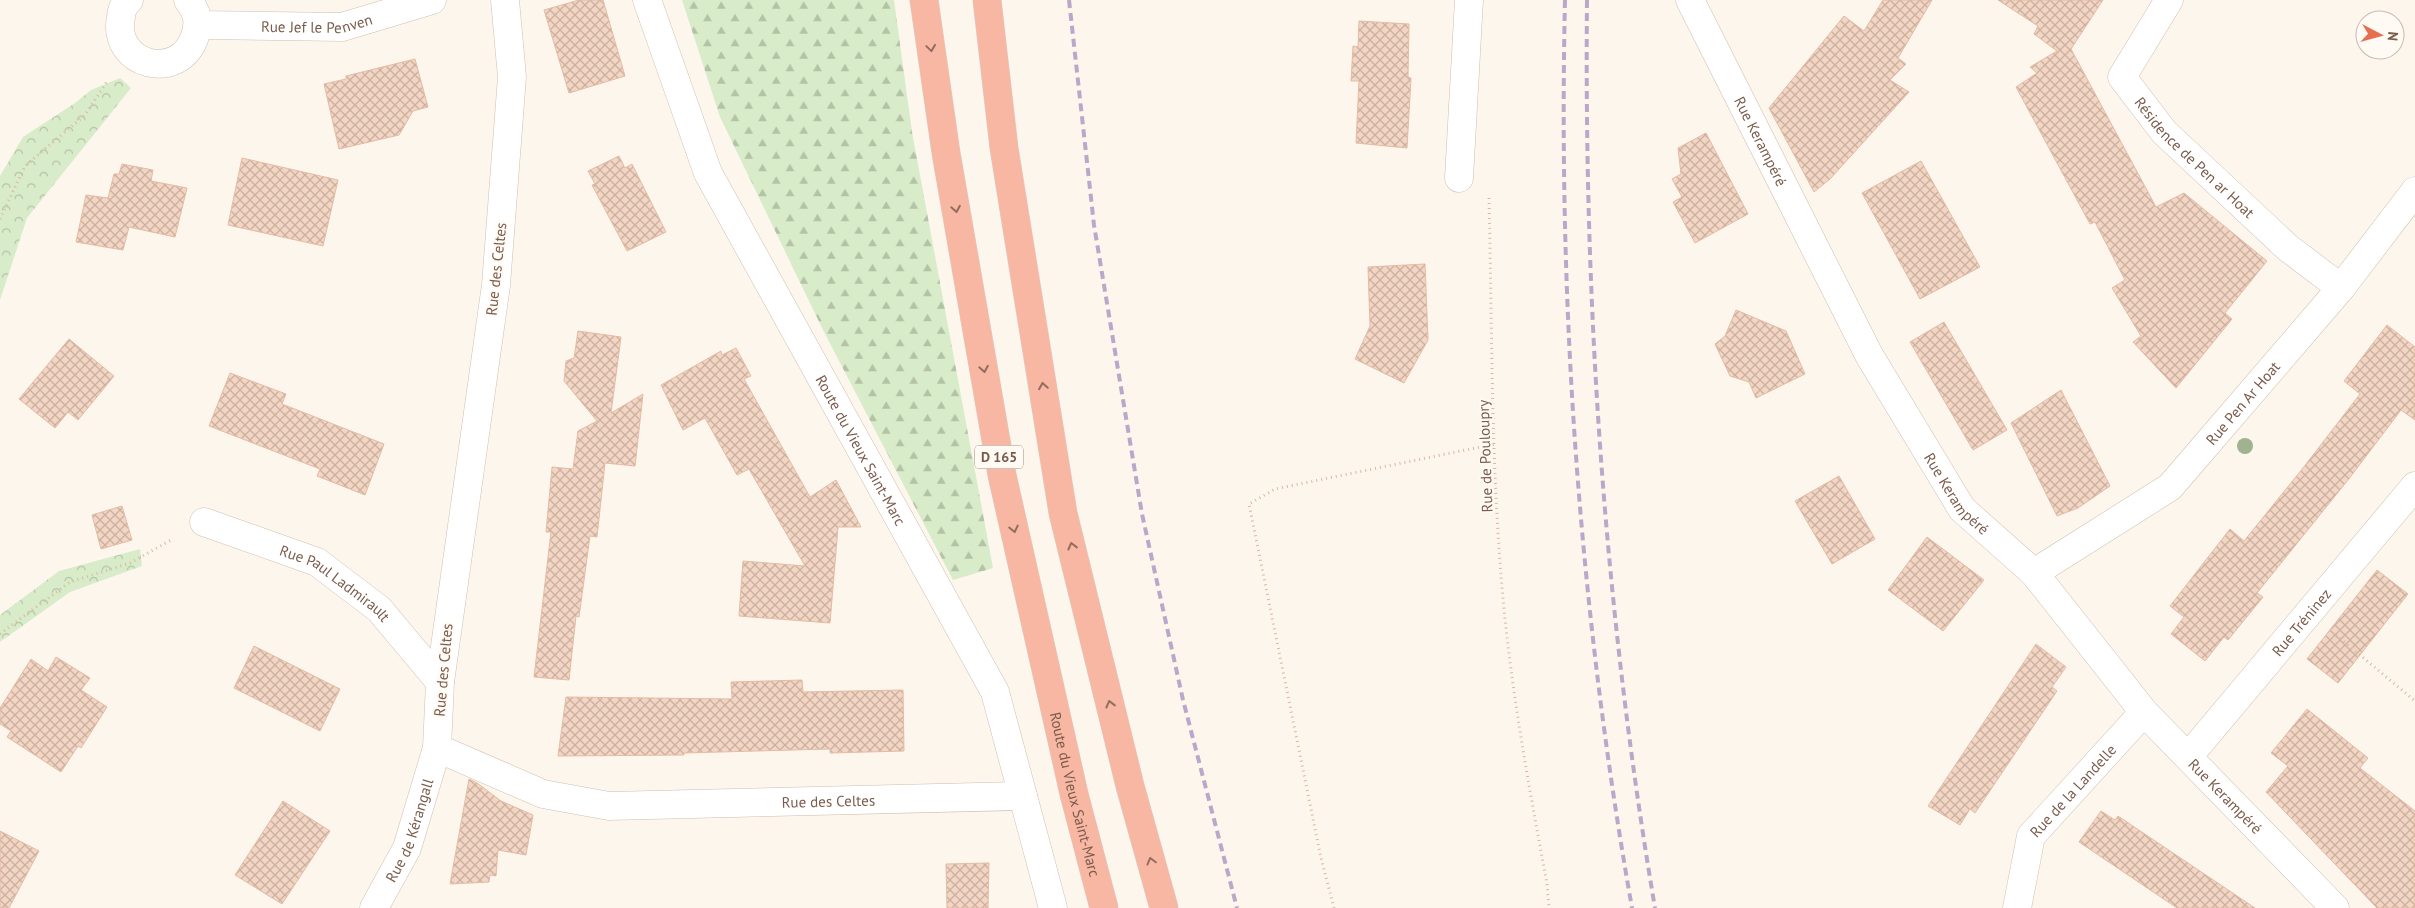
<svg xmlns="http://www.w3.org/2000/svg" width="2415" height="908" font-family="'PT Sans',sans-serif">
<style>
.forest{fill:url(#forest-firs)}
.park{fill:url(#park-crowns)}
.building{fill:url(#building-cross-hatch);stroke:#e6bba3}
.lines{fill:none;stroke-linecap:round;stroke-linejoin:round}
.minor-casing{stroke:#d1beb0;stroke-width:29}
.highway-casing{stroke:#dad1cd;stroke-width:29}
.path{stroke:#d9b8a5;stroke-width:3;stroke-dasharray:1 4;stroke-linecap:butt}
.minor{stroke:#fff;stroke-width:28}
.highway{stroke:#f7b7a3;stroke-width:28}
.rail{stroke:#b9a8c9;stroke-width:4;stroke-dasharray:8 5;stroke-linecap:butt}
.tree{fill:#a0b28e}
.oneway{stroke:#936e5e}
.labels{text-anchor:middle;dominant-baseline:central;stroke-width:4;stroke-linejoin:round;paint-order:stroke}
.shield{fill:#fffaf3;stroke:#a28b7f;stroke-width:1}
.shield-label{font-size:14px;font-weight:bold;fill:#7a5c4d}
.street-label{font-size:15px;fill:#7a5c4d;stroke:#fffaf3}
</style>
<defs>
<pattern id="forest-firs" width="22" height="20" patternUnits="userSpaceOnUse" patternTransform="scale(1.25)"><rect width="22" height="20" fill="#d8ecc9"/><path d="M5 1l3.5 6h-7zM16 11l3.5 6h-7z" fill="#b4c2a5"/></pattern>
<pattern id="park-crowns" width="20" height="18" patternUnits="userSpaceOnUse" patternTransform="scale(1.25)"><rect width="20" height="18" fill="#d8ecc9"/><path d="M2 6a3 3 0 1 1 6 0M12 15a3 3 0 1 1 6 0" fill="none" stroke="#b4c2a5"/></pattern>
<pattern id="building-cross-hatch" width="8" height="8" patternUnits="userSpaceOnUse" patternTransform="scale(1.25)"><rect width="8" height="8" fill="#f3d5c3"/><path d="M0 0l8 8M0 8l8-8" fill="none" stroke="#cab0a1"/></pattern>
</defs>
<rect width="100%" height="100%" fill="#fdf6ec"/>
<polygon class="forest" points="682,0 894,0 912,132 993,568 953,580 824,332 720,117"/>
<g class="park">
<polygon points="120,78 131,88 27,218 0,300 0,176 23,137 75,103 91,90"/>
<polygon points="140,549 142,566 70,592 0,642 0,615 59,571"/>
</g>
<g class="building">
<polygon points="579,0 603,0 625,76 569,93 544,10"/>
<polygon points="1883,0 1932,0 1898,58 1906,64 1890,80 1909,92 1830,179 1814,192 1769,108 1844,16 1864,31"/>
<polygon points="1998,0 2103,0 2071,49 2156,207 2184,193 2267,261 2225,313 2232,319 2176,388 2133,342 2141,336 2112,288 2125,280 2095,222 2090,224 2016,87 2037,73 2030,67 2057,51 2034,34 2038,26"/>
<polygon points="1359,21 1409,24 1408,77 1411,78 1407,148 1356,143 1359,81 1351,81 1353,46 1358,47"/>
<polygon points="415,59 428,107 413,111 399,135 339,149 324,84 346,79 346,76"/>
<polygon points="1706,133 1748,214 1695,243 1673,202 1682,197 1672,179 1681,174 1678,148"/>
<polygon points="619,156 625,168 632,164 666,232 627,251 592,185 595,184 588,171"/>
<polygon points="242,158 338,180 323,246 228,225"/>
<polygon points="1921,161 1980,267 1920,299 1862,193"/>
<polygon points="122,164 153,170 151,181 187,188 175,237 129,227 123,250 76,242 86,195 108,198 114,174 119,174"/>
<polygon points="1425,264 1428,340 1404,383 1355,359 1370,326 1368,267"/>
<polygon points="1736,310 1786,331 1805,374 1756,398 1749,382 1730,376 1715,344 1725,336"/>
<polygon points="1944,322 2007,430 1973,450 1910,342"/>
<polygon points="2387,325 2415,347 2415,420 2401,410 2348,480 2257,593 2263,597 2228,640 2224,637 2205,661 2171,634 2184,617 2170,606 2230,529 2244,541 2303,468 2360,394 2344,381"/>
<polygon points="578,331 621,337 611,413 643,394 635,466 605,463 597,537 590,536 579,617 576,616 569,680 534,677 551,532 546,532 552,467 573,469 578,431 597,421 564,381 566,361 574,358"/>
<polygon points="69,339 114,376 78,420 68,412 55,428 19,399"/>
<polygon points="736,348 751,376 744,379 810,497 836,480 861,527 838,527 830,623 739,616 743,561 805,566 749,469 737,475 705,418 683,430 661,385 721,351 722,355"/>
<polygon points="230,373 286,394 282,404 384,444 365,495 317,476 320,469 209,426"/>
<polygon points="2061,390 2110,486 2078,508 2057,516 2011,423"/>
<polygon points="1839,476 1875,539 1832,564 1795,501"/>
<polygon points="122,506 132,540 101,549 92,515"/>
<polygon points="1927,537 1984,580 1943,631 1888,590"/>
<polygon points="2377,570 2408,594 2338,683 2307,659"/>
<polygon points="2036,644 2066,667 2052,687 2057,691 1975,813 1970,809 1960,825 1928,806"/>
<polygon points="254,646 340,689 320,731 234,688"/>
<polygon points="56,657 90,678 81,690 107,707 81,748 78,746 61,772 7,737 11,731 0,724 0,708 31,659 48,671"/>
<polygon points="802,680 803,692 903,690 904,751 830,753 830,749 684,753 684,755 558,756 566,697 732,699 731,682"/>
<polygon points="2307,709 2368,758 2360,768 2415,811 2415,908 2377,908 2266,792 2288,766 2271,753"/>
<polygon points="469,779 477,783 501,801 533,815 526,855 498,850 496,876 490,875 489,882 450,884"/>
<polygon points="283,801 330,831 282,904 235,875"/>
<polygon points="2101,811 2115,820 2118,816 2255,908 2177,908 2079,842"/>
<polygon points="0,831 39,851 9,908 0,908"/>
<polygon points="989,863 988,908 947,908 946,864"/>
</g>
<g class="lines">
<defs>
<g id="minor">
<path d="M 129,0 C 123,6 122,9 121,17 C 111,66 180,83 195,36 C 200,21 197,12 188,0"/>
<path id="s1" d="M 505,0 L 512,77 L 496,285 L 440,682 L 437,748 L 543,794 L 609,806 L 1023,796"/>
<path id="s2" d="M 647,0 L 708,173 L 995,692 L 1053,908"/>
<path id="s3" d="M 1690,0 L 1869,355 L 1962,509 L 2034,573 L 2144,712 L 2335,908"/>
<path id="s4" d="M 2169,0 L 2122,77 L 2164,132 L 2288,248 L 2341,288"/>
<path id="s5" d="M 198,25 L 342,27 L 432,0"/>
<polyline points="1459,178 1469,0"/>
<path id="s6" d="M 204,522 L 317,562 L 379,609 L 440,682"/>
<path id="s7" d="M 2034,573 L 2170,487 L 2341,288 L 2415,191"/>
<path id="s8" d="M 2188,757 L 2415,486"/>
<path id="s9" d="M 374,908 L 407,848 L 437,748"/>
<path id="s10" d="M 2017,908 L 2031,836 L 2144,712"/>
</g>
<g id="highway">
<path id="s11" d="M 924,0 L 946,153 L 1002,475 L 1074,794 L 1104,908"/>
<polyline points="987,0 1004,148 1063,513 1130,786 1164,908"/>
</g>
</defs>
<use href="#minor" class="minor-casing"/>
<use href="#highway" class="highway-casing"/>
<g class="path">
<path d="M 1489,198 C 1492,323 1491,450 1501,575 C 1509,679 1528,782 1547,884 L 1549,908"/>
<polyline points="0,219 25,166 85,115 108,80"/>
<polyline points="0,634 70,582 130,563 173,539"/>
<polyline points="2336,635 2415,701"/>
<polyline points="1334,908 1321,858 1249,504 1275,489 1495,444"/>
</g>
<use href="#minor" class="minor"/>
<use href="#highway" class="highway"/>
<g class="rail">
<polyline points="1069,0 1094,225 1142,514 1183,700 1237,908"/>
<path d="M 1565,0 C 1558,304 1579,609 1632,908"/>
<path d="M 1587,0 C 1584,304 1604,608 1655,908"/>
</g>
</g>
<circle class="tree" cx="2245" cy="446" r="8"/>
<defs><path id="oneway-chevron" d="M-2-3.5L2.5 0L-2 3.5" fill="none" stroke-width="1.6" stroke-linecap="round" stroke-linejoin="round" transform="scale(1.25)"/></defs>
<g class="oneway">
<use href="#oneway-chevron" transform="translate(931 48) rotate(82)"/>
<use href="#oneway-chevron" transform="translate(956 209) rotate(80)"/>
<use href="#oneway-chevron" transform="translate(984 369) rotate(80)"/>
<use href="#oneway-chevron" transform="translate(1043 386) rotate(-99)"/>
<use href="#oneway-chevron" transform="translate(1014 529) rotate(77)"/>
<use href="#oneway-chevron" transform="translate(1072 546) rotate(-104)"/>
<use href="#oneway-chevron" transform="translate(1110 704) rotate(-104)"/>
<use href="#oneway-chevron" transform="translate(1151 861) rotate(-105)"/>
</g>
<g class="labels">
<rect class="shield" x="975" y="445.5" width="48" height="23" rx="4"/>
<g class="shield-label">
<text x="999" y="457">D 165</text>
</g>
<g class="street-label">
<text stroke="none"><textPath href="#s5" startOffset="119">Rue Jef le Penven</textPath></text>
<text stroke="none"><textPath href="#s3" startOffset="158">Rue Kerampéré</textPath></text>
<text stroke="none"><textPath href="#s4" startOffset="199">Résidence de Pen ar Hoat</textPath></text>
<text transform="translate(496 269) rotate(-84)">Rue des Celtes</text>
<text stroke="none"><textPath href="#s7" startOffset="272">Rue Pen Ar Hoat</textPath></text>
<text stroke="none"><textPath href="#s2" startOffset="500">Route du Vieux Saint-Marc</textPath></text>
<text transform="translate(1485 456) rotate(-92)">Rue de Pouloupry</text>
<text stroke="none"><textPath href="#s3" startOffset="562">Rue Kerampéré</textPath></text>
<text stroke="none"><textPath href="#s6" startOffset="146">Rue Paul Ladmirault</textPath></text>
<text stroke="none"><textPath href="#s8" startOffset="176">Rue Tréninez</textPath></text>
<text transform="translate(443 670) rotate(-85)">Rue des Celtes</text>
<text stroke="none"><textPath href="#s10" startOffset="135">Rue de la Landelle</textPath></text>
<text stroke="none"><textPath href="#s11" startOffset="809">Route du Vieux Saint-Marc</textPath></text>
<text stroke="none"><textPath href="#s3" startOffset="968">Rue Kerampéré</textPath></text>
<text stroke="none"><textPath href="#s1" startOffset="1155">Rue des Celtes</textPath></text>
<text stroke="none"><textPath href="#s9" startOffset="86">Rue de Kérangall</textPath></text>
</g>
</g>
<g transform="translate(2380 35) rotate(96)"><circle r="24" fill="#fffaf3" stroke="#cabbb1"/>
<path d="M0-4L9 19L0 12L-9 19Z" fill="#e76f51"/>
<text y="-8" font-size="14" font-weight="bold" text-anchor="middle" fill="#7a5c4d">N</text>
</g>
</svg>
